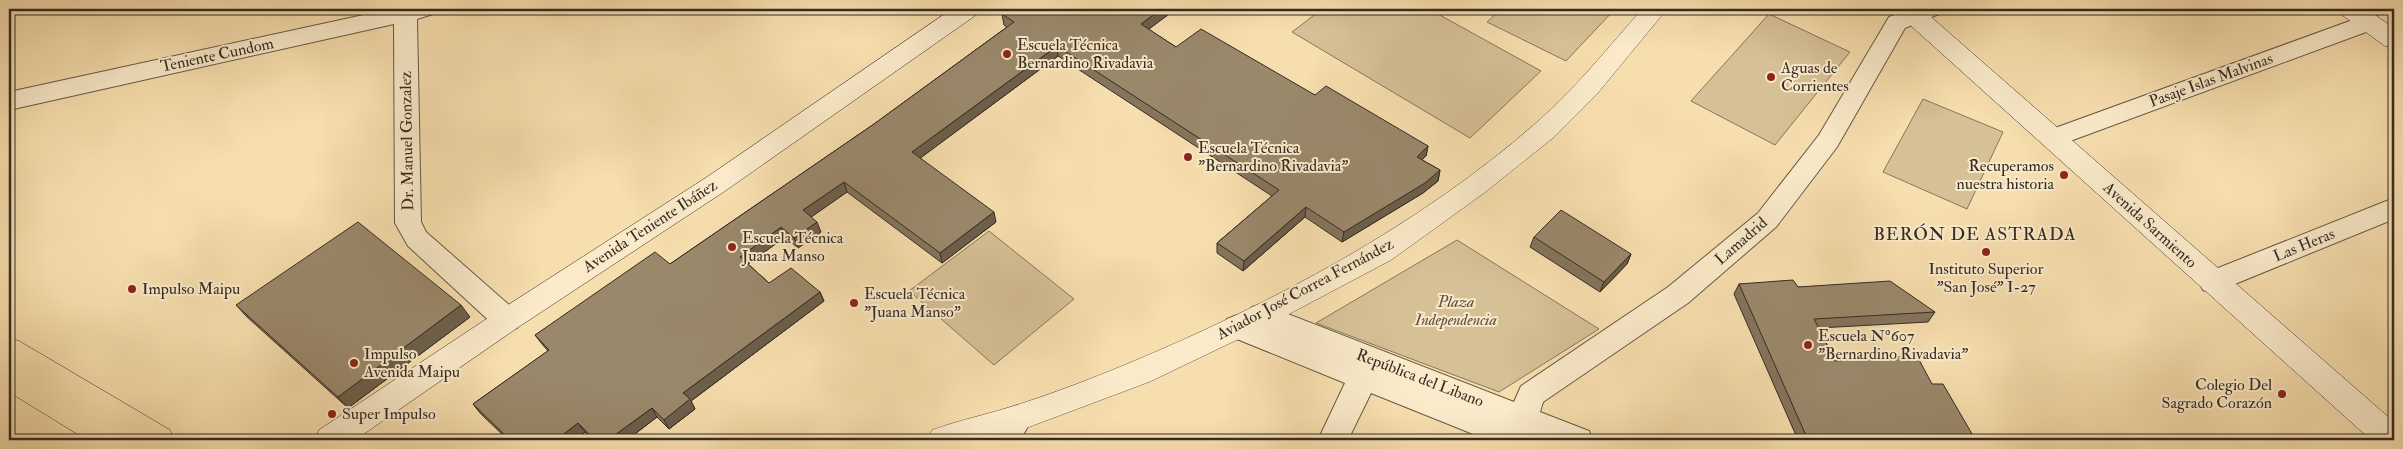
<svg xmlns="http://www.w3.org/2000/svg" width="2403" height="449" font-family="'IM FELL Double Pica',serif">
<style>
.green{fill:#d6c096;stroke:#86765c}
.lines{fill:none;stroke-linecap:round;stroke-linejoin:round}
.minor-casing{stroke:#665846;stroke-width:2}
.tertiary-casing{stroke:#665846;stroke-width:1}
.secondary-casing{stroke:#352b23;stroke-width:1}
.primary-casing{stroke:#352b23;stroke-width:1}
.minor{fill:#faeaca;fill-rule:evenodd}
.tertiary{fill:#faeaca;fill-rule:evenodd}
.secondary{fill:#faeaca;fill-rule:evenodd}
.primary{fill:#f7deae;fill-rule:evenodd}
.wall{fill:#84755c;stroke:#352b23}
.shaded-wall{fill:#6c5f4b;stroke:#352b23}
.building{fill:#9a886b;stroke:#352b23}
.poi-dot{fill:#8f2418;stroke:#faeaca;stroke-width:2}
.labels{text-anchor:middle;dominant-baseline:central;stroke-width:4;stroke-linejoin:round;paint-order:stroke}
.poi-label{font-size:16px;fill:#352b23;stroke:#faeaca;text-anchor:start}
.street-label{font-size:16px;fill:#352b23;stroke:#faeaca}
.park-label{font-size:16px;font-style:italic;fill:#5d5040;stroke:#faeaca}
.neighbourhood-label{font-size:18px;letter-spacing:1px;fill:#352b23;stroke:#faeaca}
</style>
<rect width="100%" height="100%" fill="#f7deae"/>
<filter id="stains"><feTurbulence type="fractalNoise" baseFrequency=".004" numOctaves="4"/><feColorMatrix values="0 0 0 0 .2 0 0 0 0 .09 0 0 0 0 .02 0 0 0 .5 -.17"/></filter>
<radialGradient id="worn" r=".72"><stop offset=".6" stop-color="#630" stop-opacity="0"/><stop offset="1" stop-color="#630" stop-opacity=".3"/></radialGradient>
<g class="green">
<polygon points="1322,9 1429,9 1541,71 1470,138 1292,32"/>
<polygon points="1501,9 1615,9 1566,61 1487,22"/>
<polygon points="1769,14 1850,52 1775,145 1691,101"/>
<polygon points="1923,99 2003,132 1967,209 1883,172"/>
<polygon points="989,231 1074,299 994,365 909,291"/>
<polygon points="1457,240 1599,329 1499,392 1316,323"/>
</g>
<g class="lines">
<defs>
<g id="minor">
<polygon points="391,9 436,9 433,14 417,19 421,222 426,232 517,312 521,320 517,328 507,331 497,328 408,246 395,223 394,24 9,110 9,92"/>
<polygon points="1910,9 1942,9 1939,14 1905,28 1837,147 1776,227 1688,303 1543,402 1540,412 1589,431 1593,440 1545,440 1534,436 1536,440 1488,440 1371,393 1348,440 1318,440 1345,383 1227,335 1223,327 1227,319 1237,315 1251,320 1248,315 1252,307 1262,304 1514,402 1521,386 1668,287 1758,213 1819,135 1889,17"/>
<polygon points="2369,14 2377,16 2380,22 2377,28 2062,144 2053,147 2044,144 2041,138 2044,132"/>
<polygon points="2394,198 2394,219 2213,293 2203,290 2199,282 2203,274"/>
<polygon points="1018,405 1028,409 1033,418 1020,440 989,440 1008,409"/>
</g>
<path id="tertiary" d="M 1642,9 L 1667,9 L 1597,94 L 1554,137 L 1484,193 L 1391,260 L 1272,323 L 1149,382 L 1029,427 L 988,440 L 928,440 L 932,430 C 960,420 989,414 1017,405 C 1054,393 1091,379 1127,364 C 1271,304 1419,226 1536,123 C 1575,89 1608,48 1642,9 Z"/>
<g id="secondary">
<polygon points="952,9 980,9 976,15 725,191 517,328 355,440 315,440 319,430 497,312 707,177"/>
<polygon points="1895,9 1922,9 2394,422 2394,440 2371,440 1899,15"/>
<polygon points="2338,9 2366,9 2394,28 2394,48 2385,46 2342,15"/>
</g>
<polygon id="primary" points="9,338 19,341 170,430 174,440 132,440 129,438 129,440 87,440 9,392"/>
</defs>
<use href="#minor" class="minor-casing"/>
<use href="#tertiary" class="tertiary-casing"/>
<use href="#secondary" class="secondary-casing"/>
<use href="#primary" class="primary-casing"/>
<use href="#minor" class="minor"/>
<use href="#tertiary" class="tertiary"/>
<use href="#secondary" class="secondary"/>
<use href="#primary" class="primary"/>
</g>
<g class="wall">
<polygon points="1010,9 1176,9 1148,29 1176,47 1315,95 1428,146 1426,156 1422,160 1440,170 1438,181 1423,193 1342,242 1305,217 1243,271 1217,253 1217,243 1272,196 1058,56 920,158 996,222 942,263 847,192 811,217 821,232 798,248 785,237 748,264 769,283 820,292 824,301 691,401 695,409 669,429 657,417 627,440 593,440 585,432 575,440 508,440 480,413 473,404 548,351 542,344 535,335 670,264 874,124 1007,27 1004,25 1002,14"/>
<polygon points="1534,237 1631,254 1627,264 1600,292 1530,247"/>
<polygon points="1739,284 1798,287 1935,312 1928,322 1819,328 1835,361 1932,384 1975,439 1974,440 1798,440 1734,294"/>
<polygon points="236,305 470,317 348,408 247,317"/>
</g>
<g class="shaded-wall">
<polygon points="1161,9 1176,9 1141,35 1141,24"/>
<polygon points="1057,46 1058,56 915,162 912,152"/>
<polygon points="1428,146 1426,156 1415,167 1417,157"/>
<polygon points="1440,170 1438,181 1423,193 1342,242 1344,232"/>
<polygon points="844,182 847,192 807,220 803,210"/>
<polygon points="1306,207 1305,217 1243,271 1244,261"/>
<polygon points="994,212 996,222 942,263 940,253"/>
<polygon points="817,222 821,232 798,248 794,238"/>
<polygon points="781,227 785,237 744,267 740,257"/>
<polygon points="1631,254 1627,264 1600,292 1604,282"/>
<polygon points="820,292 824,301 691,401 695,409 669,429 664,420 683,393"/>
<polygon points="461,305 470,317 348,408 338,397"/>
<polygon points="652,408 657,417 627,440 608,440"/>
<polygon points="578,423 585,432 575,440 556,440"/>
</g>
<g class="building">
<polygon points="1010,9 1161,9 1141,24 1176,47 1201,29 1315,95 1326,86 1428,146 1417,157 1440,170 1425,183 1344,232 1306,207 1244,261 1217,243 1279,190 1057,46 912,152 994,212 940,253 844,182 803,210 817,222 794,238 781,227 740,257 769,283 791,268 820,292 683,393 690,399 664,420 652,408 608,440 595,440 578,423 556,440 510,440 473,404 549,350 535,335 655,252 670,264 874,124 1014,22 1002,14"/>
<polygon points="1561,210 1631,254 1604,282 1534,237"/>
<polygon points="358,222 461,305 338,397 236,305"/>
<polygon points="1793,280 1798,287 1890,281 1935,312 1814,319 1835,361 1917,356 1932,384 1943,384 1975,439 1973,440 1808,440 1739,284"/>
</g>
<g class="poi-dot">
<circle cx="1007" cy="54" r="5"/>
<circle cx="1771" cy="77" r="5"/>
<circle cx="1188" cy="157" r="5"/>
<circle cx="2064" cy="175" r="5"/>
<circle cx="732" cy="247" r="5"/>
<circle cx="1986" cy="252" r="5"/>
<circle cx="132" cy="289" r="5"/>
<circle cx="854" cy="303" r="5"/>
<circle cx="1808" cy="345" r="5"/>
<circle cx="354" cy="363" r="5"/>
<circle cx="2282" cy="394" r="5"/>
<circle cx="332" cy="414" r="5"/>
</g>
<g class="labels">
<g class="poi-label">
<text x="1017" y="45">Escuela Técnica<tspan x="1017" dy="18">Bernardino Rivadavia</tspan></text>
<text x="1781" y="68">Aguas de<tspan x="1781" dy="18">Corrientes</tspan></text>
<text x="1198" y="148">Escuela Técnica<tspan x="1198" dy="18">"Bernardino Rivadavia"</tspan></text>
<text x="2054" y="166" text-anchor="end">Recuperamos<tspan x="2054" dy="18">nuestra historia</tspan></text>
<text x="742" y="238">Escuela Técnica<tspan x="742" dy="18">Juana Manso</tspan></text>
<text x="1986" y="269" text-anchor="middle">Instituto Superior<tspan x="1986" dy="18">"San José" I-27</tspan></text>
<text x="142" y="289">Impulso Maipu</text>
<text x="864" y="294">Escuela Técnica<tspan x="864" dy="18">"Juana Manso"</tspan></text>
<text x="1818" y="336">Escuela Nº607<tspan x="1818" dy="18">"Bernardino Rivadavia"</tspan></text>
<text x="364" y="354">Impulso<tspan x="364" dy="18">Avenida Maipu</tspan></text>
<text x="2272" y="385" text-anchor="end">Colegio Del<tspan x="2272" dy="18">Sagrado Corazón</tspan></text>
<text x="342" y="414">Super Impulso</text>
</g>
<g class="street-label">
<text transform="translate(217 55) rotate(-12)">Teniente Cundom</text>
<text transform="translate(2211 80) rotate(-20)">Pasaje Islas Malvinas</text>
<text transform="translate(407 141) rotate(-91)">Dr. Manuel Gonzalez</text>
<text transform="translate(2150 225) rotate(42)">Avenida Sarmiento</text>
<text transform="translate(650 226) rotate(-33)">Avenida Teniente Ibáñez</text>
<text transform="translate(1741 241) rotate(-41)">Lamadrid</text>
<text transform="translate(2304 245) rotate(-22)">Las Heras</text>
<text transform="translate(1305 289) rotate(-28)">Aviador José Correa Fernández</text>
<text transform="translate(1420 378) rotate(21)">República del Libano</text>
</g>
<g class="park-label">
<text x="1456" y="302">Plaza<tspan x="1456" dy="18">Independencia</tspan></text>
</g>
<g class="neighbourhood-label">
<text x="1975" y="234">BERÓN DE ASTRADA</text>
</g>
</g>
<rect width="2403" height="449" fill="none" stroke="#f7deae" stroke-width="30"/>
<rect x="10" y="10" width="2383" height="429" fill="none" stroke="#352b23" stroke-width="2.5"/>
<rect x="15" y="15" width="2373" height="419" fill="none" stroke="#352b23"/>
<rect width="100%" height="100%" filter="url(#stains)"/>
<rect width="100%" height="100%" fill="url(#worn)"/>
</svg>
